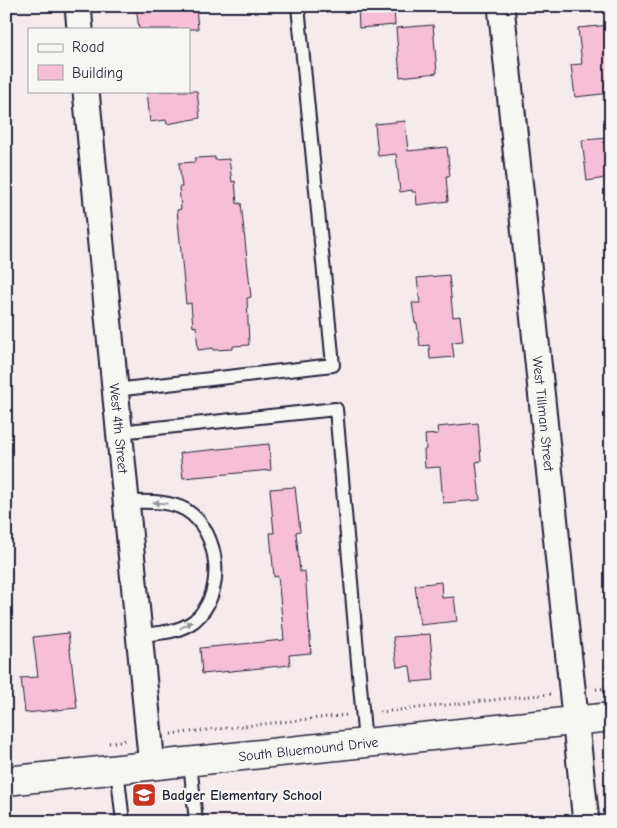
<svg xmlns="http://www.w3.org/2000/svg" width="617" height="828" font-family="'Comic Neue',sans-serif">
<style>
.building{fill:#f7bfd6;stroke:#22223b}
.lines{fill:none;stroke-linecap:round;stroke-linejoin:round}
.lane-casing{stroke:#22223b;stroke-width:16}
.street-casing{stroke:#22223b;stroke-width:29}
.secondary-casing{stroke:#22223b;stroke-width:31}
.path{stroke:#22223b;stroke-width:3;stroke-dasharray:1 4;stroke-linecap:butt}
.lane{stroke:#f6f6f2;stroke-width:12}
.street{stroke:#f6f6f2;stroke-width:25}
.secondary{stroke:#f6f6f2;stroke-width:28}
.oneway{fill:#9797a0}
.labels{text-anchor:middle;dominant-baseline:central;stroke-width:4.5;stroke-linejoin:round;paint-order:stroke}
.street-label{font-size:14px;fill:#22223b;stroke:#f6f6f2}
.poi-label{font-size:14px;font-weight:bold;fill:#22223b;stroke:#f6f6f2;text-anchor:start}
</style>
<rect width="100%" height="100%" fill="#f6ebec"/>
<filter id="ink" filterUnits="userSpaceOnUse"><feTurbulence type="fractalNoise" baseFrequency=".02" numOctaves="2"/><feDisplacementMap in="SourceGraphic" scale="10" xChannelSelector="R" yChannelSelector="G"/><feConvolveMatrix kernelMatrix="1 2 1 2 8 2 1 2 1" color-interpolation-filters="sRGB"/></filter>
<g filter="url(#ink)">
<g class="building">
<polygon points="136,6 196,6 198,29 139,29"/>
<polygon points="358,6 394,6 395,25 359,28"/>
<polygon points="433,25 437,73 400,77 396,28"/>
<polygon points="611,25 611,93 575,97 571,65 582,64 578,28"/>
<polygon points="147,91 197,91 200,118 167,124 166,120 150,122"/>
<polygon points="405,121 408,151 447,147 450,176 446,176 448,201 417,205 416,192 412,192 412,190 400,192 396,154 378,156 375,124"/>
<polygon points="611,138 611,177 587,181 582,140"/>
<polygon points="215,157 215,160 229,159 232,182 235,181 237,204 241,203 251,297 247,298 249,345 233,346 233,349 213,350 213,348 198,350 196,326 193,327 191,303 186,304 177,210 181,209 179,187 182,187 179,163 195,162 195,158"/>
<polygon points="449,275 453,317 460,316 463,341 452,342 454,357 430,359 429,345 420,346 417,323 415,323 412,303 420,303 417,278"/>
<polygon points="478,423 481,461 476,462 480,500 443,503 440,467 425,468 424,450 426,449 425,435 438,434 437,427"/>
<polygon points="269,444 271,470 183,478 180,453"/>
<polygon points="295,487 300,531 296,532 300,572 305,571 311,653 289,655 290,665 202,674 200,648 284,640 278,576 274,577 270,533 274,533 270,489"/>
<polygon points="441,582 442,598 454,597 457,621 420,625 415,585"/>
<polygon points="68,633 77,708 25,713 21,678 38,677 33,637"/>
<polygon points="430,634 434,680 412,682 410,666 397,667 393,637"/>
</g>
<g class="lines">
<defs>
<g id="lane">
<polyline points="115,390 333,365 298,6"/>
<polyline points="119,432 336,409 365,743"/>
<path d="M 126,502 C 146,502 168,500 186,510 C 221,532 226,595 194,621 C 178,633 158,633 139,635"/>
<polyline points="190,762 196,822"/>
<polyline points="117,769 123,822"/>
</g>
<g id="street">
<polyline points="78,6 80,29"/>
<path id="s1" d="M 501,6 L 586,822"/>
<path id="s2" d="M 86,91 L 152,766"/>
</g>
<g id="secondary">
<path id="s3" d="M 6,781 L 611,717"/>
</g>
</defs>
<use href="#lane" class="lane-casing"/>
<use href="#street" class="street-casing"/>
<use href="#secondary" class="secondary-casing"/>
<g class="path">
<polyline points="596,689 611,688"/>
<polyline points="380,712 550,694"/>
<polyline points="171,734 347,715"/>
<polyline points="109,743 126,740"/>
</g>
<use href="#lane" class="lane"/>
<use href="#street" class="street"/>
<use href="#secondary" class="secondary"/>
</g>
<defs><path id="oneway-solid" d="M-6-.8H1V-3.2L6.5 0L1 3.2V.8H-6Z" transform="scale(1.25)"/></defs>
<g class="oneway">
<use href="#oneway-solid" transform="translate(160 503) rotate(-174)"/>
<use href="#oneway-solid" transform="translate(186 625) rotate(-30)"/>
</g>
</g>
<defs>
<symbol id="school-square" viewBox="-11 -11 22 22"><rect x="-9" y="-9" width="18" height="18" rx="4" fill="#c8321e" stroke="#f6f6f2"/><path d="M0-5L7-2L0 1L-7-2ZM-4 1L0 2.5L4 1V4Q0 6-4 4Z" fill="#fff"/></symbol>
</defs>
<g fill-rule="evenodd">
<use href="#school-square" x="130" y="781" width="28" height="28"/>
</g>
<g class="labels">
<g class="street-label">
<text stroke="none"><textPath href="#s1" startOffset="410">West Tillman Street</textPath></text>
<text stroke="none"><textPath href="#s2" startOffset="339">West 4th Street</textPath></text>
<text stroke="none"><textPath href="#s3" startOffset="304">South Bluemound Drive</textPath></text>
</g>
<g class="poi-label">
<text x="162" y="795">Badger Elementary School</text>
</g>
</g>
<rect width="617" height="828" fill="none" stroke="#f6f6f2" stroke-width="25"/>
<rect x="12" y="12" width="592" height="803" fill="none" stroke="#22223b" stroke-width="2" filter="url(#ink)"/>
<rect x="28" y="28" width="162" height="65" fill="#f6f6f2" stroke="#a1a1a9"/>
<rect x="38" y="44" width="25" height="8" fill="#f6f6f2" stroke="#a1a1a9"/>
<text x="72" y="52" font-size="15" fill="#22223b">Road</text>
<rect x="38" y="65" width="25" height="15" fill="#f7bfd6" stroke="#a1a1a9"/>
<text x="72" y="78" font-size="15" fill="#22223b">Building</text>
</svg>
